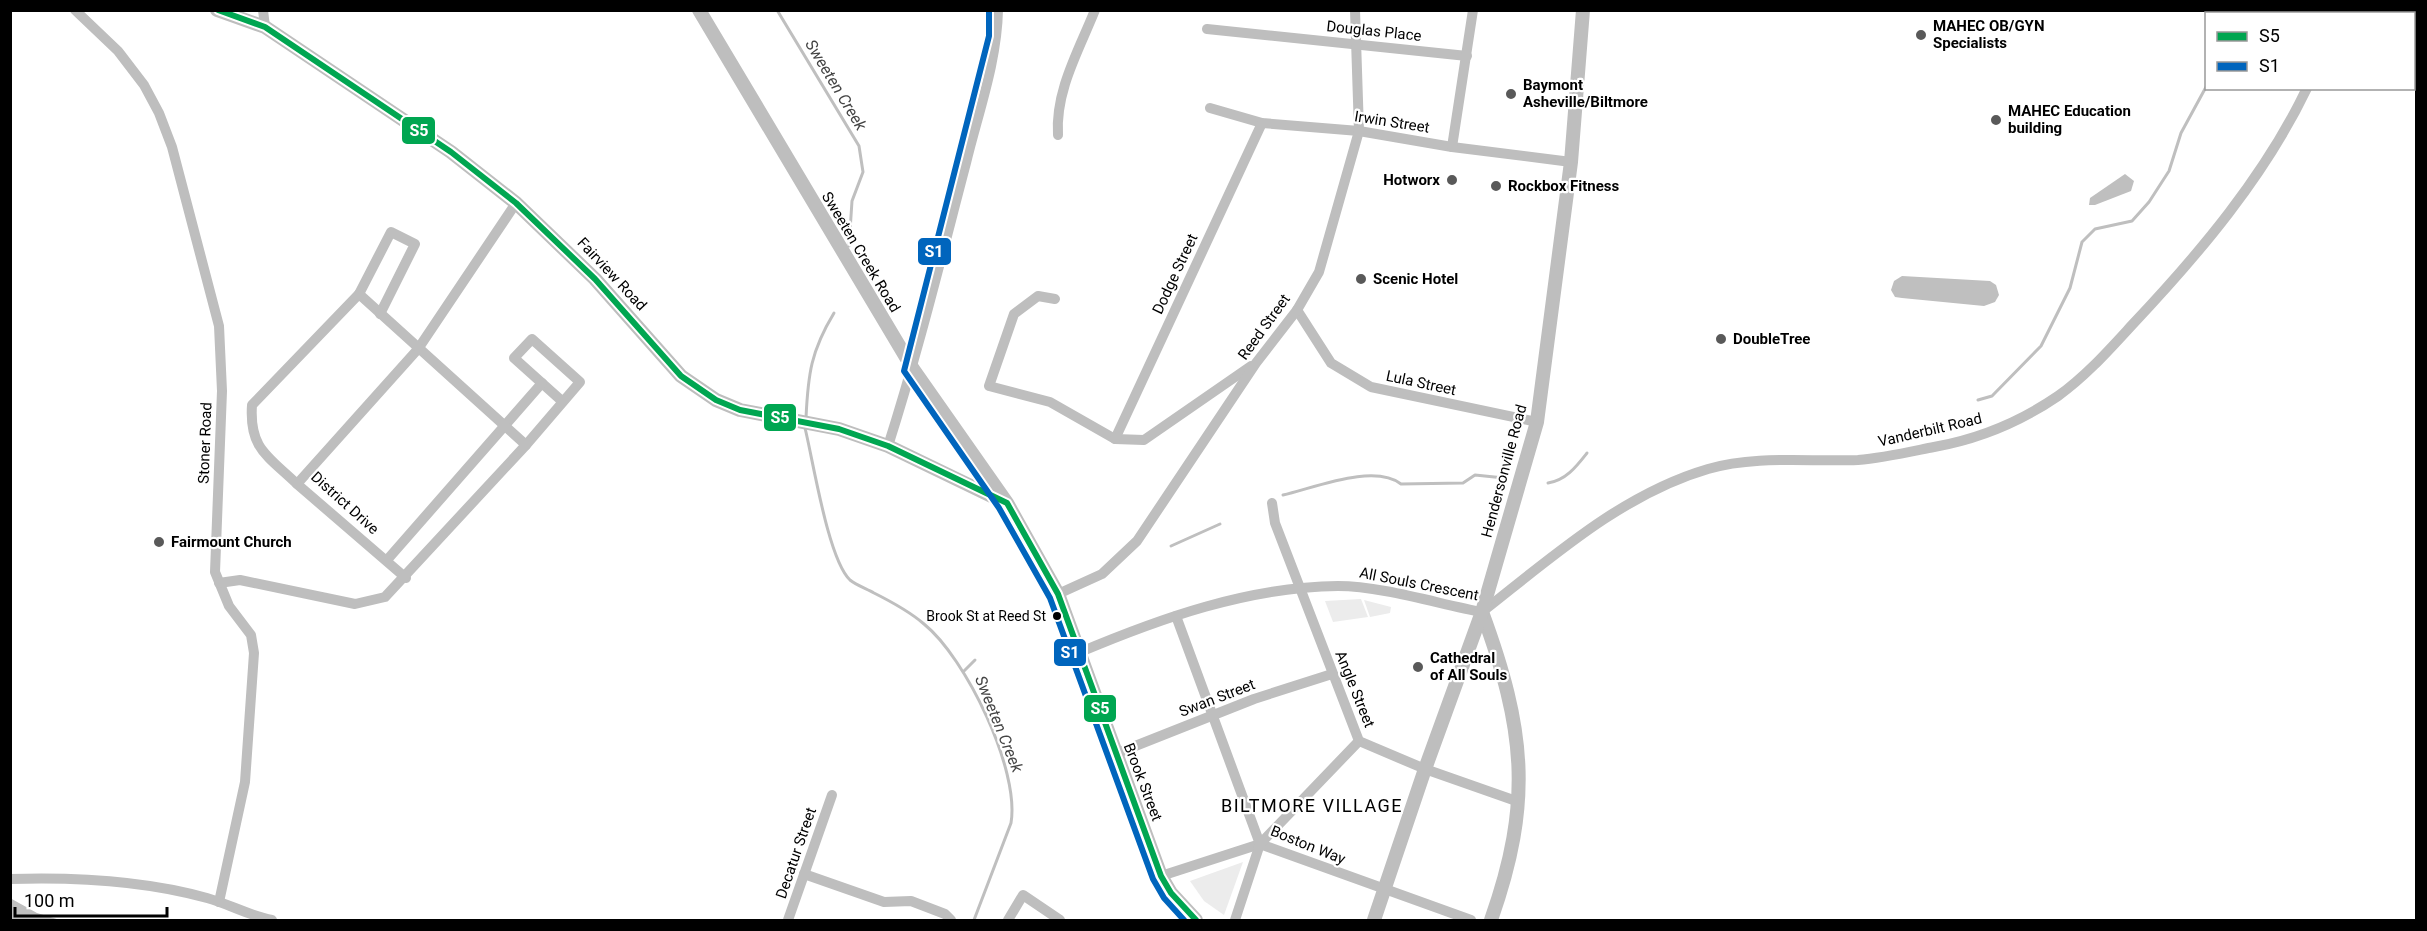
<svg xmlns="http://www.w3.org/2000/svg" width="2427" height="931" font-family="Roboto,sans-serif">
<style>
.green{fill:#ececec}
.water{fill:#bfbfbf}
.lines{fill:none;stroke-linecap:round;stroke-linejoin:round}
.stream{stroke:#bfbfbf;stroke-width:3}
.minor{stroke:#bebebe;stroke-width:10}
.major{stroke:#bebebe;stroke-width:14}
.bus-1-casing{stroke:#fff;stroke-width:10}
.bus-2-casing{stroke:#fff;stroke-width:10}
.bus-1{stroke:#00a651;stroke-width:6}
.bus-2{stroke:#0065bd;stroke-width:6}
.poi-dot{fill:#595959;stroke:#fff;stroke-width:2}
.bus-dot{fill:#000;stroke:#fff;stroke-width:2}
.labels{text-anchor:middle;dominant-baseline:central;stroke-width:4.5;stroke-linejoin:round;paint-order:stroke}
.bus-label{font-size:14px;fill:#000;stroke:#fff;text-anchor:end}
.poi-label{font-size:15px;font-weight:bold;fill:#000;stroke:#fff;text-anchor:start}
.street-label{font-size:15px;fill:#000;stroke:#fff}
.water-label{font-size:16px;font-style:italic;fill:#444;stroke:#fff}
.quarter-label{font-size:18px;letter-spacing:1.5px;fill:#000;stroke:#fff}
.line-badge{stroke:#fff;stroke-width:2}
.badge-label{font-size:16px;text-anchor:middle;font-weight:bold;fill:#fff}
</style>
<rect width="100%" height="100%" fill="#fff"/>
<g class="green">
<polygon points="1361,599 1368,617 1333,622 1325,601"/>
<polygon points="1364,600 1391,607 1390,613 1370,617"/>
<polygon points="1243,862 1224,915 1204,901 1190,881"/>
</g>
<g class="water">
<polygon points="2125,174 2134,181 2131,191 2095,205 2089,205 2090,198"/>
<polygon points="1902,276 1990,281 1996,285 1999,295 1995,302 1984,306 1902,298 1895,297 1891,290 1894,281"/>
<polygon points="10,898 37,913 60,920 11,920"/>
</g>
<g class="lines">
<g class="stream">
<polyline points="777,10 859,146 863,172 852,201 849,246"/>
<polyline points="2243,14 2245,10"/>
<polyline points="1978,400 1992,396 2041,346 2070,288 2082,242 2095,229 2132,221 2149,202 2169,171 2181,133 2206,87"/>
<path d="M 806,418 C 808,374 811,351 834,313"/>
<path d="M 805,428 C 813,460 828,559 850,580 C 856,585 867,589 874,593 C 892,602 909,611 924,624 C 966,658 1020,770 1011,823 L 974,920"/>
<path d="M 1548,483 C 1566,480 1576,467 1587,453"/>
<path d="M 1283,495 C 1314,488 1374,463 1401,484 L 1463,483 L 1475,475 L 1504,478"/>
<polyline points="1171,546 1220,524"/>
<polyline points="964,671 975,660"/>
</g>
<g class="minor">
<polyline points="75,10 118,51 144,85 159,113 172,147 219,326 222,391 215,572 229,606 251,635 254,653 245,782 219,902"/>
<polyline points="263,10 265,27"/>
<polyline points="2343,14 2345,10"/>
<polyline points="1207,29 1467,56"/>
<polyline points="1210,108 1262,123 1359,131 1452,147 1571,162"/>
<path d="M 1058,135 C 1055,91 1079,50 1095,10"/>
<polyline points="1452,147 1473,10"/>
<polyline points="359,294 391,232 415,244 380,314"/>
<polyline points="1055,299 1038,296 1014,314 989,386 1050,402 1115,439 1144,440 1251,366"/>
<polyline points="1297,310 1331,363 1371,387 1537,422"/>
<polyline points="1115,439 1262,123"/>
<polyline points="526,445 580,382 532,339 514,358 563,402"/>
<path d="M 888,446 C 918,352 941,258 966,163 C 978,113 997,62 998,10"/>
<polyline points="1272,503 1275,523 1359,741 1425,769 1519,802"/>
<polyline points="387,560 542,383"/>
<polyline points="406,578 297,484 418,349 516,203"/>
<path d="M 219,583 L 240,580 L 355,604 L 385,597 L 526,445 L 359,294 L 252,405 C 249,449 268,456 297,484"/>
<polyline points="1058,594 1102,574 1137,541 1256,363 1297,310 1319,272 1359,131 1355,10"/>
<polyline points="1176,616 1260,844 1471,920"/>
<path d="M 1078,653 C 1161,618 1248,587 1338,586 C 1381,586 1439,604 1482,612 C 1551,558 1622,494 1708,469 C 1756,455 1808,462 1858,460 C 1883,458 1909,452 1934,447 C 1979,439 2020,422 2058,396 C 2086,376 2109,350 2132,325 C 2199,254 2265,176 2307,88"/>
<polyline points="1115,754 1254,699 1332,674"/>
<polyline points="804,874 884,902 911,901 945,914 951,920"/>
<polyline points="1161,876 1260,844"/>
<path d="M 10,879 C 73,877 146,881 207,898 C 229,904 250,916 272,920"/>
<polyline points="788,920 832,795"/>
<polyline points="1008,920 1023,895 1060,920"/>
<polyline points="1235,920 1260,844 1359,741"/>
</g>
<g class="major">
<polyline points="217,10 265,27 451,152 516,203 595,279 681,376 716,400 740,410 839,429 888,446 1006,503"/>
<polyline points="699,10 913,369 1007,503 1058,594 1161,876 1171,893 1196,920"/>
<path d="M 1482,612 C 1525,729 1533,801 1491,920"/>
<polyline points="1374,920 1425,769 1482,612 1537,422 1571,162 1583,10"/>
</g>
<defs>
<polyline id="bus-1" points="218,10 265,27 451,152 516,203 595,279 681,376 716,400 740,410 839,429 888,446 1007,503 1058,594 1161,876 1171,893 1196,920"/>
<polyline id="bus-2" points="989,10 989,36 904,371 999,508 1050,598 1153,879 1164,898 1184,920"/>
</defs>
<use href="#bus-1" class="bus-1-casing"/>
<use href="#bus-2" class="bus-2-casing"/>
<use href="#bus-1" class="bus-1"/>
<use href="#bus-2" class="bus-2"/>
</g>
<g class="poi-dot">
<circle cx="1921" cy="35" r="6"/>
<circle cx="1511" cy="94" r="6"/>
<circle cx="1996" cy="120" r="6"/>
<circle cx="1452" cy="180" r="6"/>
<circle cx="1496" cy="186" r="6"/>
<circle cx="1361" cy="279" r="6"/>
<circle cx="1721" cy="339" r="6"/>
<circle cx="159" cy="542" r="6"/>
<circle cx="1418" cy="667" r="6"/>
</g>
<circle class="bus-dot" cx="1057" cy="616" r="5"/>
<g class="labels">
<g class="bus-label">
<text x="1046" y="616">Brook St at Reed St</text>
</g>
<g class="poi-label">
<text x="1933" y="26">MAHEC OB/GYN<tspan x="1933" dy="17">Specialists</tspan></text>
<text x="1523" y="85">Baymont<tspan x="1523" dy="17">Asheville/Biltmore</tspan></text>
<text x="2008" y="111">MAHEC Education<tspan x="2008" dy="17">building</tspan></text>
<text x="1440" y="180" text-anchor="end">Hotworx</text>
<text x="1508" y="186">Rockbox Fitness</text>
<text x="1373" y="279">Scenic Hotel</text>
<text x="1733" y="339">DoubleTree</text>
<text x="171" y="542">Fairmount Church</text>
<text x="1430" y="658">Cathedral<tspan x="1430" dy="17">of All Souls</tspan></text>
</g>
<g class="street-label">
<text transform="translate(1374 31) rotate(6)">Douglas Place</text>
<text transform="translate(1392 122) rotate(9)">Irwin Street</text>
<text transform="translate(861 252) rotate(59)">Sweeten Creek Road</text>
<text transform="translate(612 274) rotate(47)">Fairview Road</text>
<text transform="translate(1175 274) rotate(-65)">Dodge Street</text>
<text transform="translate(1264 327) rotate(-54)">Reed Street</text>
<text transform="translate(1421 383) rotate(12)">Lula Street</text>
<text transform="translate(1930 430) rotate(-13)">Vanderbilt Road</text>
<text transform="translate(205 443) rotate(-88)">Stoner Road</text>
<text transform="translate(1504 471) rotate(-75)">Hendersonville Road</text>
<text transform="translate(345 503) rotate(42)">District Drive</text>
<text transform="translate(1419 584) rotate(11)">All Souls Crescent</text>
<text transform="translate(1355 689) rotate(68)">Angle Street</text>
<text transform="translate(1217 698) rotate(-21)">Swan Street</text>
<text transform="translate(1143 782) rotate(69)">Brook Street</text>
<text transform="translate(1308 845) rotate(22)">Boston Way</text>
<text transform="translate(796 853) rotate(-71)">Decatur Street</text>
</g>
<g class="water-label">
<text transform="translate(836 85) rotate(59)">Sweeten Creek</text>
<text transform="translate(999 724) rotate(68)">Sweeten Creek</text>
</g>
<g class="quarter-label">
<text x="1312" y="805">BILTMORE VILLAGE</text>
</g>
</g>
<g class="line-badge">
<rect x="401" y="116" width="35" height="29" rx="6" fill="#00a651"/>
<rect x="917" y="237" width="35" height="29" rx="6" fill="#0065bd"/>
<rect x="763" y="403" width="34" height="29" rx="6" fill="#00a651"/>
<rect x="1053" y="638" width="34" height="29" rx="6" fill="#0065bd"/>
<rect x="1083" y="694" width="34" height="29" rx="6" fill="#00a651"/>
</g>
<g class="badge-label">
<text x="419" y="136">S5</text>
<text x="934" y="257">S1</text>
<text x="780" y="423">S5</text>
<text x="1070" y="658">S1</text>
<text x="1100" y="714">S5</text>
</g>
<rect width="2427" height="931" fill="none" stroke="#000000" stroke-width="24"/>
<rect x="2205" y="12" width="210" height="78" fill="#ffffff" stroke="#999999" stroke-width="1.5"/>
<rect x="2217" y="32" width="30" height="9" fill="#00a651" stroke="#999999" stroke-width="1.5"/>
<text x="2259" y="42" font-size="18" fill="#000000">S5</text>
<rect x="2217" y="62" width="30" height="9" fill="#0065bd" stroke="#999999" stroke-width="1.5"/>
<text x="2259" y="72" font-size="18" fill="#000000">S1</text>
<path d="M15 907v9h152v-9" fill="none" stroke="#000000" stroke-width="3"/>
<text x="24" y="907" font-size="18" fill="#000000" stroke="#ffffff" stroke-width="4.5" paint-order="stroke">100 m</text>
</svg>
